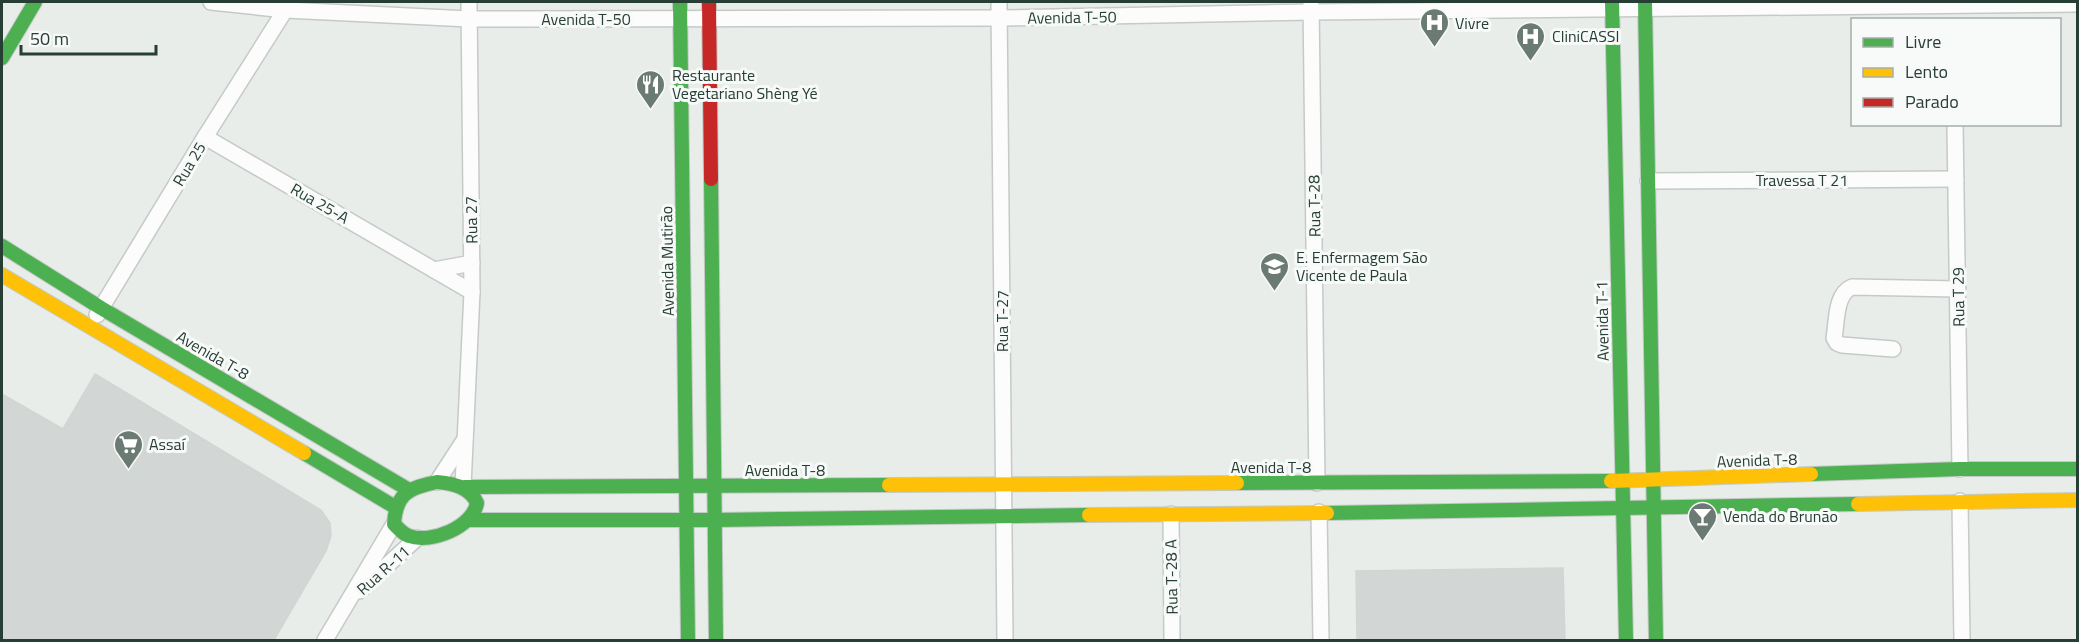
<svg xmlns="http://www.w3.org/2000/svg" width="2079" height="642" font-family="'Titillium Web',sans-serif">
<style>
.building{fill:#d2d6d4;stroke:#d1d6d3;stroke-width:1.5}
.lines{fill:none;stroke-linecap:round;stroke-linejoin:round}
.street-casing{stroke:#c5cac7;stroke-width:18}
.fast-casing{stroke:#c4cac7;stroke-width:16}
.slow-casing{stroke:#c4cac7;stroke-width:16}
.jam-casing{stroke:#c4cac7;stroke-width:16}
.street{stroke:#fcfcfc;stroke-width:15}
.fast{stroke:#4caf50;stroke-width:14}
.slow{stroke:#ffc107;stroke-width:14}
.jam{stroke:#c62828;stroke-width:14}
.labels{text-anchor:middle;dominant-baseline:central;stroke-width:6;stroke-linejoin:round;paint-order:stroke}
.street-label{font-size:16px;fill:#273e34;stroke:#f7faf8}
.poi-label{font-size:16px;fill:#273e34;stroke:#f7faf8;text-anchor:start}
</style>
<rect width="100%" height="100%" fill="#e8edea"/>
<g class="building">
<polygon points="95,374 321,510 330,523 331,536 326,551 274,640 2,640 2,394 63,429"/>
<polygon points="1563,568 1565,640 1357,640 1356,571"/>
</g>
<g class="lines">
<defs>
<g id="street">
<polyline points="211,2 286,10 469,19 999,18 1312,12 2078,4"/>
<polyline points="999,2 1005,640"/>
<polyline points="1311,2 1317,483"/>
<polyline points="1955,124 1960,469"/>
<polyline points="205,137 472,292"/>
<polyline points="1648,181 1956,179"/>
<polyline points="434,270 472,263"/>
<polyline points="97,315 205,137 289,4"/>
<path d="M 1893,349 L 1842,345 L 1837,343 L 1834,338 C 1837,322 1835,294 1852,287 L 1958,289"/>
<polyline points="437,482 465,439"/>
<polyline points="463,486 472,292 469,2"/>
<polyline points="1960,501 1962,640"/>
<polyline points="1319,512 1321,640"/>
<polyline points="1171,514 1172,640"/>
<polyline points="359,591 417,538"/>
<polyline points="325,640 394,524"/>
</g>
<g id="fast">
<polyline points="680,2 688,640"/>
<polyline points="1612,2 1626,640"/>
<polyline points="1645,2 1656,640"/>
<polyline points="2,58 35,2"/>
<polyline points="711,179 716,640"/>
<polyline points="2,246 101,308 409,490"/>
<polyline points="304,453 395,507"/>
<polyline points="1811,474 1960,469 2078,469"/>
<path d="M 437,482 C 453,483 470,487 477,503 C 473,527 431,544 409,536 C 403,534 399,529 394,524 C 396,493 409,488 437,482 Z"/>
<polyline points="1237,483 1611,481"/>
<polyline points="465,487 889,485"/>
<polyline points="1327,513 1858,504"/>
<polyline points="468,520 715,520 1089,515"/>
</g>
<g id="slow">
<polyline points="2,275 304,453"/>
<polyline points="1611,481 1811,474"/>
<polyline points="889,485 1237,483"/>
<polyline points="1858,504 2078,500"/>
<polyline points="1089,515 1327,513"/>
</g>
<polyline id="jam" points="709,2 711,179"/>
</defs>
<use href="#street" class="street-casing"/>
<use href="#fast" class="fast-casing"/>
<use href="#slow" class="slow-casing"/>
<use href="#jam" class="jam-casing"/>
<use href="#street" class="street"/>
<use href="#fast" class="fast"/>
<use href="#slow" class="slow"/>
<use href="#jam" class="jam"/>
</g>
<defs>
<symbol id="hospital-pin" viewBox="-11 -11 22 30"><path d="M0 17L-7.5 6A9.5 9.5 0 1 1 7.5 6Z" fill="#6b7b74" stroke="#f7faf8"/><path d="M-5-5h3v3.5h4V-5h3V5h-3V1.5h-4V5h-3Z" fill="#fff"/></symbol>
<symbol id="restaurant-pin" viewBox="-11 -11 22 30"><path d="M0 17L-7.5 6A9.5 9.5 0 1 1 7.5 6Z" fill="#6b7b74" stroke="#f7faf8"/><path d="M-5-6h1v4h1v-4h1v4h1v-4h1v5L-1.5 .5V6h-2V.5L-5-1ZM5-6V6H3V1.5H1.5Q1.5-4 5-6Z" fill="#fff"/></symbol>
<symbol id="university-pin" viewBox="-11 -11 22 30"><path d="M0 17L-7.5 6A9.5 9.5 0 1 1 7.5 6Z" fill="#6b7b74" stroke="#f7faf8"/><path d="M0-5L7-2L0 1L-7-2ZM-4 1L0 2.5L4 1V4Q0 6-4 4Z" fill="#fff"/></symbol>
<symbol id="supermarket-pin" viewBox="-11 -11 22 30"><path d="M0 17L-7.5 6A9.5 9.5 0 1 1 7.5 6Z" fill="#6b7b74" stroke="#f7faf8"/><path d="M-6-5.5h2.5l.6 2H6L4.5 2H-2.5L-4.4-4H-6ZM-1.5 3.2a1.3 1.3 0 1 0 .1 0ZM3 3.2a1.3 1.3 0 1 0 .1 0Z" fill="#fff"/></symbol>
<symbol id="bar-pin" viewBox="-11 -11 22 30"><path d="M0 17L-7.5 6A9.5 9.5 0 1 1 7.5 6Z" fill="#6b7b74" stroke="#f7faf8"/><path d="M-6-5H6L.8 .8V4.5H3.5V6h-7V4.5H-.8V.8Z" fill="#fff"/></symbol>
</defs>
<g fill-rule="evenodd">
<use href="#hospital-pin" x="1418" y="6" width="33" height="45"/>
<use href="#hospital-pin" x="1514" y="20" width="33" height="45"/>
<use href="#restaurant-pin" x="634" y="68" width="33" height="45"/>
<use href="#university-pin" x="1258" y="250" width="33" height="45"/>
<use href="#supermarket-pin" x="112" y="428" width="33" height="45"/>
<use href="#bar-pin" x="1686" y="500" width="33" height="45"/>
</g>
<g class="labels">
<g class="street-label">
<text transform="translate(1072 17) rotate(-1)">Avenida T-50</text>
<text x="586" y="19">Avenida T-50</text>
<text transform="translate(189 164) rotate(-59)">Rua 25</text>
<text x="1802" y="180">Travessa T 21</text>
<text transform="translate(320 203) rotate(30)">Rua 25-A</text>
<text transform="translate(1314 206) rotate(-91)">Rua T-28</text>
<text transform="translate(471 220) rotate(-91)">Rua 27</text>
<text transform="translate(667 261) rotate(-91)">Avenida Mutirão</text>
<text transform="translate(1958 297) rotate(-91)">Rua T 29</text>
<text transform="translate(1002 321) rotate(-90)">Rua T-27</text>
<text transform="translate(1602 321) rotate(-91)">Avenida T-1</text>
<text transform="translate(213 355) rotate(30)">Avenida T-8</text>
<text transform="translate(1757 460) rotate(-2)">Avenida T-8</text>
<text x="1271" y="467">Avenida T-8</text>
<text x="785" y="470">Avenida T-8</text>
<text transform="translate(383 570) rotate(-42)">Rua R-11</text>
<text transform="translate(1171 577) rotate(-91)">Rua T-28 A</text>
</g>
<g class="poi-label">
<text x="1455" y="23">Vivre</text>
<text x="1552" y="36">CliniCASSI</text>
<text x="672" y="75">Restaurante<tspan x="672" dy="18">Vegetariano Shèng Yé</tspan></text>
<text x="1296" y="257">E. Enfermagem São<tspan x="1296" dy="18">Vicente de Paula</tspan></text>
<text x="149" y="444">Assaí</text>
<text x="1723" y="516">Venda do Brunão</text>
</g>
</g>
<rect width="2079" height="642" fill="none" stroke="#273e34" stroke-width="6"/>
<rect x="1851" y="18" width="210" height="108" fill="#f7faf8" stroke="#a4afaa" stroke-width="1.5"/>
<rect x="1863" y="38" width="30" height="9" fill="#4caf50" stroke="#a4afaa" stroke-width="1.5"/>
<text x="1905" y="48" font-size="18" fill="#273e34">Livre</text>
<rect x="1863" y="68" width="30" height="9" fill="#ffc107" stroke="#a4afaa" stroke-width="1.5"/>
<text x="1905" y="78" font-size="18" fill="#273e34">Lento</text>
<rect x="1863" y="98" width="30" height="9" fill="#c62828" stroke="#a4afaa" stroke-width="1.5"/>
<text x="1905" y="108" font-size="18" fill="#273e34">Parado</text>
<path d="M21 45v9h135v-9" fill="none" stroke="#273e34" stroke-width="3"/>
<text x="30" y="45" font-size="18" fill="#273e34" stroke="#f7faf8" stroke-width="4.5" paint-order="stroke">50 m</text>
</svg>
